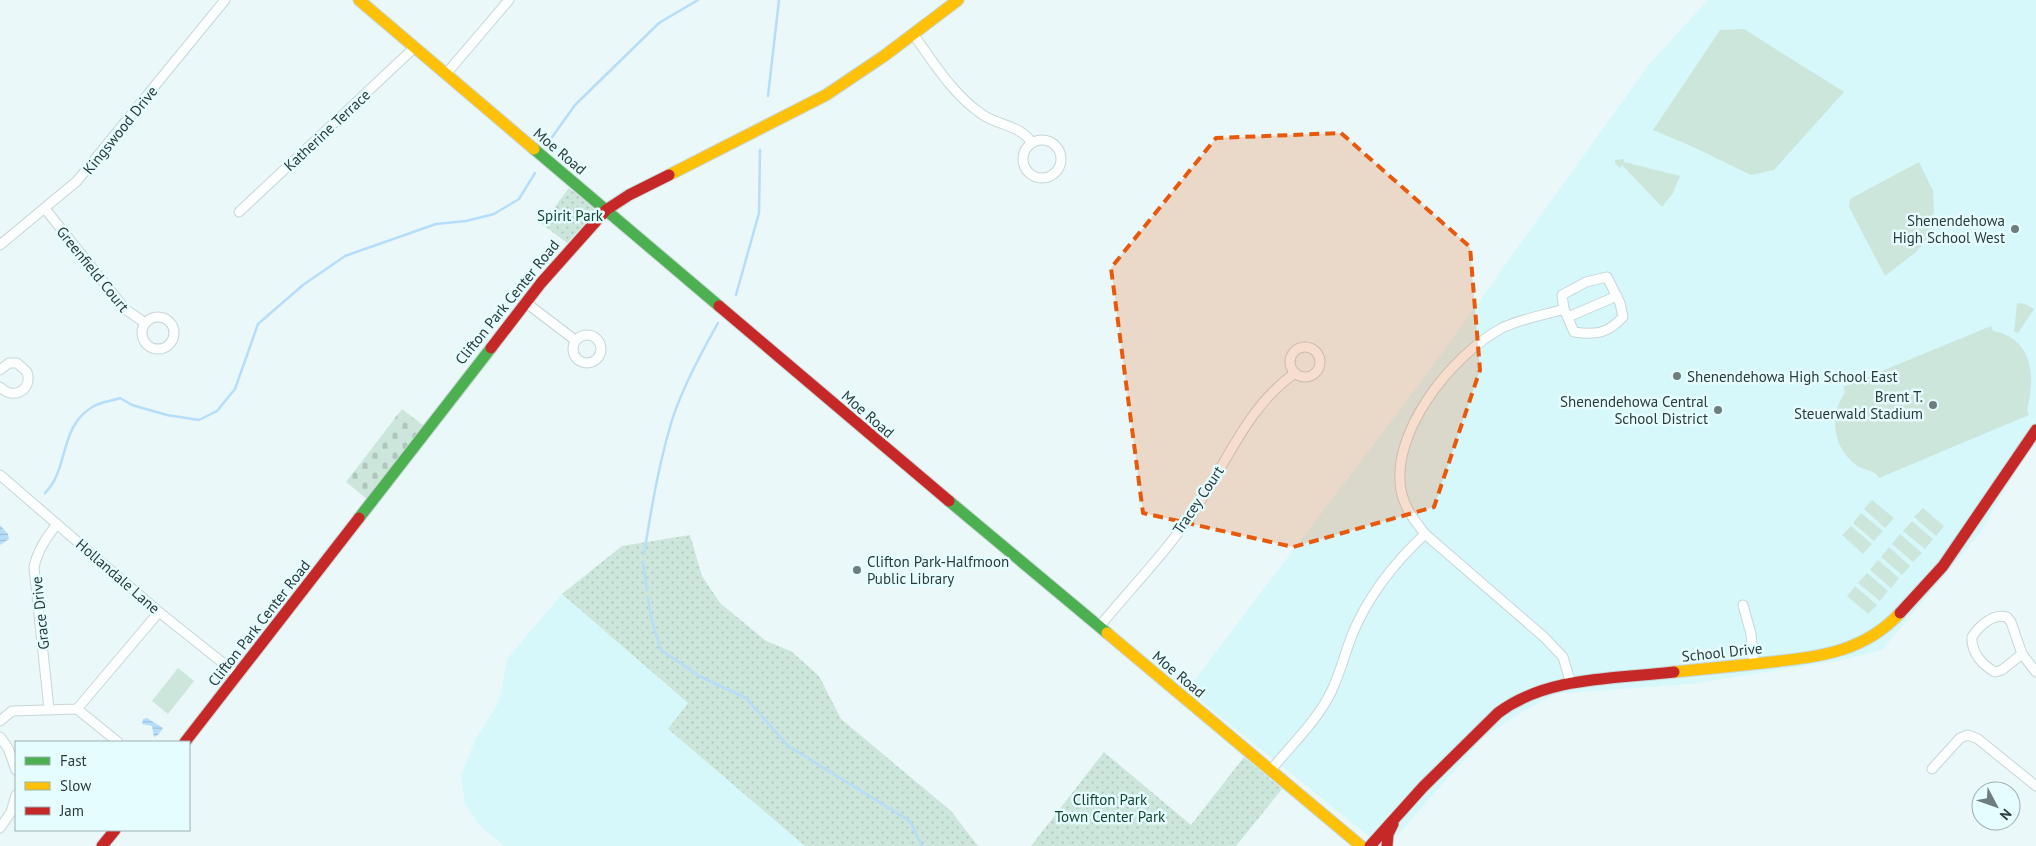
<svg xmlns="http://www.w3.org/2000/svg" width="2036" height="846" font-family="'PT Sans',sans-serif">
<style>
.built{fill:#d7f8fb}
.green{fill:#cce6db}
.cemetery{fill:url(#cemetery-stones)}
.park{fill:url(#park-dots)}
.water{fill:url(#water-rules)}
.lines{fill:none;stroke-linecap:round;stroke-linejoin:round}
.stream{stroke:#b6ddfa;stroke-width:2.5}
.street-casing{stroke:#c7d5d6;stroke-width:11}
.fast-casing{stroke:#c7d5d6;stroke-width:13}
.slow-casing{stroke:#c7d5d6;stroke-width:13}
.jam-casing{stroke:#c7d5d6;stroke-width:13}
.street{stroke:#fcfefe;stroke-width:9}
.fast{stroke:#4caf50;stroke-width:11}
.slow{stroke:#ffc107;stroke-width:11}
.jam{stroke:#c62828;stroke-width:11}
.marked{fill:#e8590c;fill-opacity:0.2;stroke:#e8590c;stroke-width:4;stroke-dasharray:10 6;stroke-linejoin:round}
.poi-dot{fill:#6e7d7e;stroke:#e5fdff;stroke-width:2}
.labels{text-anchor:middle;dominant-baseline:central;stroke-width:5;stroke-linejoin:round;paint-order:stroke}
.street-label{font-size:15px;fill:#2b3b3c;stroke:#e5fdff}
.park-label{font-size:15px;fill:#15442e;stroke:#e5fdff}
.poi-label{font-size:15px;fill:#2b3b3c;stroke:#e5fdff;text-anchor:end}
</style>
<defs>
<pattern id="cemetery-stones" width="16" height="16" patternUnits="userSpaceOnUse" patternTransform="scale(1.25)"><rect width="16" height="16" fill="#cce6db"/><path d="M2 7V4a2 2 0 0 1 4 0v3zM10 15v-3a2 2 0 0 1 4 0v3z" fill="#afc6bd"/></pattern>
<pattern id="park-dots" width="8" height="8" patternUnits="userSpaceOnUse" patternTransform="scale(1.25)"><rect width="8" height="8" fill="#cce6db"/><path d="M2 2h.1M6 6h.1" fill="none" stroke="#afc6bd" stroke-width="1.8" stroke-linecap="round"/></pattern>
<pattern id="water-rules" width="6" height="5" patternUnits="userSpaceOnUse" patternTransform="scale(1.25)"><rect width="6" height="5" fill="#b6ddfa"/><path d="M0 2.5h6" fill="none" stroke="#9dbfd7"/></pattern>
</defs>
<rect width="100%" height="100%" fill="#ebf8f9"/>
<g class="built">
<polygon points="1708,0 2036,0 2036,443 2025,455 1980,533 1882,650 1838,661 1690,684 1555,694 1517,715 1484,737 1388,846 1381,846 1187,690 1424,378 1650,63"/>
<polygon points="562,594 688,703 668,729 805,846 504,846 478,824 465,803 461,776 475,740 499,702 507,659"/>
</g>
<g class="green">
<polygon points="1744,29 1844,92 1774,170 1751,175 1689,145 1653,130 1720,30"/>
<polygon points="1624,159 1624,162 1680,176 1673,193 1662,207 1622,165 1620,168 1615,163 1615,160"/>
<polygon points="1919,162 1933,191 1934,212 1928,238 1916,252 1885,276 1849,207 1850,199"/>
<polygon points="2017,303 2025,304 2034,309 2018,333 2014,332"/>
<path d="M 1991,326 L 1993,331 C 2033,338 2036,377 2027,410 L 2029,415 L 1879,478 C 1873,469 1865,471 1856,465 C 1832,447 1829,416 1845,392 L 1843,387 Z"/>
<polygon points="1872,500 1894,518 1885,528 1864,509"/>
<polygon points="1923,508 1944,526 1936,536 1914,517"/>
<polygon points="1861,513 1883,531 1874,541 1853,523"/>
<polygon points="1912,521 1933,539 1925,549 1903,531"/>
<polygon points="1851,526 1872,544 1863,554 1842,535"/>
<polygon points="1900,534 1922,553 1913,562 1892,544"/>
<polygon points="1889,547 1910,566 1902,575 1881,557"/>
<polygon points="1878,560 1899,578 1891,588 1870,570"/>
<polygon points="1867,573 1888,591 1880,601 1858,583"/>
<polygon points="1855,586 1877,605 1868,614 1847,596"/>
<polygon points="178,668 194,681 168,714 152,701"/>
</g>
<polygon class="cemetery" points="402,409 424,426 367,499 346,482"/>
<g class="park">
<polygon points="569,188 598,210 567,243 542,224"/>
<polygon points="690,535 702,576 720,603 766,641 791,651 819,676 841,719 951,811 978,846 805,846 668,729 688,703 562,594 622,546"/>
<polygon points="1104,752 1191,825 1244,757 1282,789 1236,846 1031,846"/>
</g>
<g class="water">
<polygon points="0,525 8,534 9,539 0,545"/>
<polygon points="147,718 163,728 158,735 154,737 152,726 142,724 143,719"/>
</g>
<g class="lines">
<g class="stream">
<polyline points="768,96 779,0"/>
<polyline points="550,140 575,105 659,23 698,0"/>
<polyline points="736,295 759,213 760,150"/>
<path d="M 45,493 C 70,468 58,426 94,406 C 101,402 112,401 120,398 L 132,405 L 167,415 L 199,420 L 217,411 L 235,389 L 258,324 L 303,285 L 345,256 L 436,224 L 466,221 L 494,214 L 519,199 L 535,173"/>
<path d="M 644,554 C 651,511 658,468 670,427 C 679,394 701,353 718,323"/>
<polyline points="643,562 647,590"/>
<polyline points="648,598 651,618 661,650 701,677 746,698 788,746 910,821 922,846"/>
</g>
<defs>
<g id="street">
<path d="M 913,34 C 934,63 953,95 983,115 C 1000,126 1020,125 1032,143"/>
<polyline points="446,74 509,0"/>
<circle cx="1042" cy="159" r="19"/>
<polyline points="46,210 125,309 145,323"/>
<polyline points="239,212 414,48"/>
<polyline points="0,245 77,181 225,0"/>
<path d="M 1607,277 L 1620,303 L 1623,317 C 1607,334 1596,335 1574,332 L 1564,309 L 1562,295 L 1586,282 Z"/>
<polyline points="525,302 575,340"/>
<polyline points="1568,317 1617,296"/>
<circle cx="158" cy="333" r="16"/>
<circle cx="587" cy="349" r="14"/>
<circle cx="1305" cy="362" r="15"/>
<path d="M 0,370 L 9,363 L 17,363 L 27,372 C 33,390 13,401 0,387"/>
<polyline points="0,475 159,612 238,675"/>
<path d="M 1425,534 C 1416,522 1406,510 1402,495 C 1387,435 1452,355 1502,328 C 1520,319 1545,315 1564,309"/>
<polyline points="1743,605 1751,634 1754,664"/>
<path d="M 1099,627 C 1131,588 1168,550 1196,508 C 1228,461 1247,407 1295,373"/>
<path d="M 2022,654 L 2002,670 L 1995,672 C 1982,665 1971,652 1972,637 C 1979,626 1993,613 2007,617 L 2011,622 L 2022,654 L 2036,672"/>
<path d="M 49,709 L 34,567 C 38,549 47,537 57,524"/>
<polyline points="77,709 118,742"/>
<polyline points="0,721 12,711 77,709 159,612"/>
<polyline points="0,737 8,748 16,770"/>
<polyline points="1932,769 1960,738 1968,735 1978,739 2036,786"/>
<path d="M 1271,770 C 1291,745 1317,721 1331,692 C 1340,674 1345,653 1352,635 C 1368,596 1395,562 1425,534 L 1544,637 L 1563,657 L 1571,684"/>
<polyline points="0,828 11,812 16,795"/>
</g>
<g id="fast">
<polyline points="534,149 719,306"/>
<polyline points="949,501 1107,633"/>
<polyline points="359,518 491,348"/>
</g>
<g id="slow">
<polyline points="359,0 534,149"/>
<polyline points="669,175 826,95 884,56 958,0"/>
<polyline points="1107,633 1361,846"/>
<path d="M 1674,672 C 1704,669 1733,666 1763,663 C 1815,657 1862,654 1900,613"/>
</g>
<g id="jam">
<polyline points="719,306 949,501"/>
<polyline points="491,348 541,283 606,210 629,195 669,175"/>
<polyline points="1900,613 1943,566 2036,430"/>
<polyline points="185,742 359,518"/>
<polyline points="102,846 115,830"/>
<path d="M 1370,846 L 1423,787 L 1498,713 C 1547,676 1616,679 1674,672"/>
<polyline points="1387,846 1388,834 1393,824"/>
</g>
</defs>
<use href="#street" class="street-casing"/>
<use href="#fast" class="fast-casing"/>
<use href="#slow" class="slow-casing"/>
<use href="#jam" class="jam-casing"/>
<use href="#street" class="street"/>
<use href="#fast" class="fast"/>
<use href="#slow" class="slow"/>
<use href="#jam" class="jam"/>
</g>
<path class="marked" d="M 1341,133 L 1470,247 L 1480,370 L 1434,507 L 1293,547 L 1143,513 L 1111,268 L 1216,138 Z"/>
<g class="poi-dot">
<circle cx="2015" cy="229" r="5"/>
<circle cx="1677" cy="376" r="5"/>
<circle cx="1933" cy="405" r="5"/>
<circle cx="1718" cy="410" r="5"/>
<circle cx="857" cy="570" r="5"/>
</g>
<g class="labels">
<g class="street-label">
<text transform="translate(120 130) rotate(-51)">Kingswood Drive</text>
<text transform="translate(327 130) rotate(-43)">Katherine Terrace</text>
<text transform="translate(560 151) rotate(40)">Moe Road</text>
<text transform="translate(93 269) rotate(51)">Greenfield Court</text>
<text transform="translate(507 302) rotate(-51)">Clifton Park Center Road</text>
<text transform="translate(868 414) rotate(41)">Moe Road</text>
<text transform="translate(1198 500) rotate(-56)">Tracey Court</text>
<text transform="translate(118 576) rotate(41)">Hollandale Lane</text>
<text transform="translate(40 613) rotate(-96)">Grace Drive</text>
<text transform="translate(259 623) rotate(-52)">Clifton Park Center Road</text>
<text transform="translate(1722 652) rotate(-6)">School Drive</text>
<text transform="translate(1179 674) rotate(40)">Moe Road</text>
</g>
<g class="park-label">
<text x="570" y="215">Spirit Park</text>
<text x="1110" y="799">Clifton Park<tspan x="1110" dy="17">Town Center Park</tspan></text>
</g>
<g class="poi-label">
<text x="2005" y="220">Shenendehowa<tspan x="2005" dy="17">High School West</tspan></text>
<text x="1687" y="376" text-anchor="start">Shenendehowa High School East</text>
<text x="1923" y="396">Brent T.<tspan x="1923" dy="17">Steuerwald Stadium</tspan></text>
<text x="1708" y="401">Shenendehowa Central<tspan x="1708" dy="17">School District</tspan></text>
<text x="867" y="561" text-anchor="start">Clifton Park-Halfmoon<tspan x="867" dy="17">Public Library</tspan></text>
</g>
</g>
<rect x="15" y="741" width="175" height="90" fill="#e5fdff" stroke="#9bafb1"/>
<rect x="25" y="757" width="25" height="8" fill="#4caf50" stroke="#9bafb1"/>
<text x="60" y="766" font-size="15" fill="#2b3b3c">Fast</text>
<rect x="25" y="782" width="25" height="8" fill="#ffc107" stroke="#9bafb1"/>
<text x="60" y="791" font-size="15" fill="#2b3b3c">Slow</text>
<rect x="25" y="807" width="25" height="8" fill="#c62828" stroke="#9bafb1"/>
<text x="60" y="816" font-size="15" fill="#2b3b3c">Jam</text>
<g transform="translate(1996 806) rotate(131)"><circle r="24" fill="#e5fdff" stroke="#9bafb1"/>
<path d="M0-4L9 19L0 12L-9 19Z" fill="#6e7d7e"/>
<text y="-8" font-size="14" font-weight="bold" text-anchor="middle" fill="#2b3b3c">N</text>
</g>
</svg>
